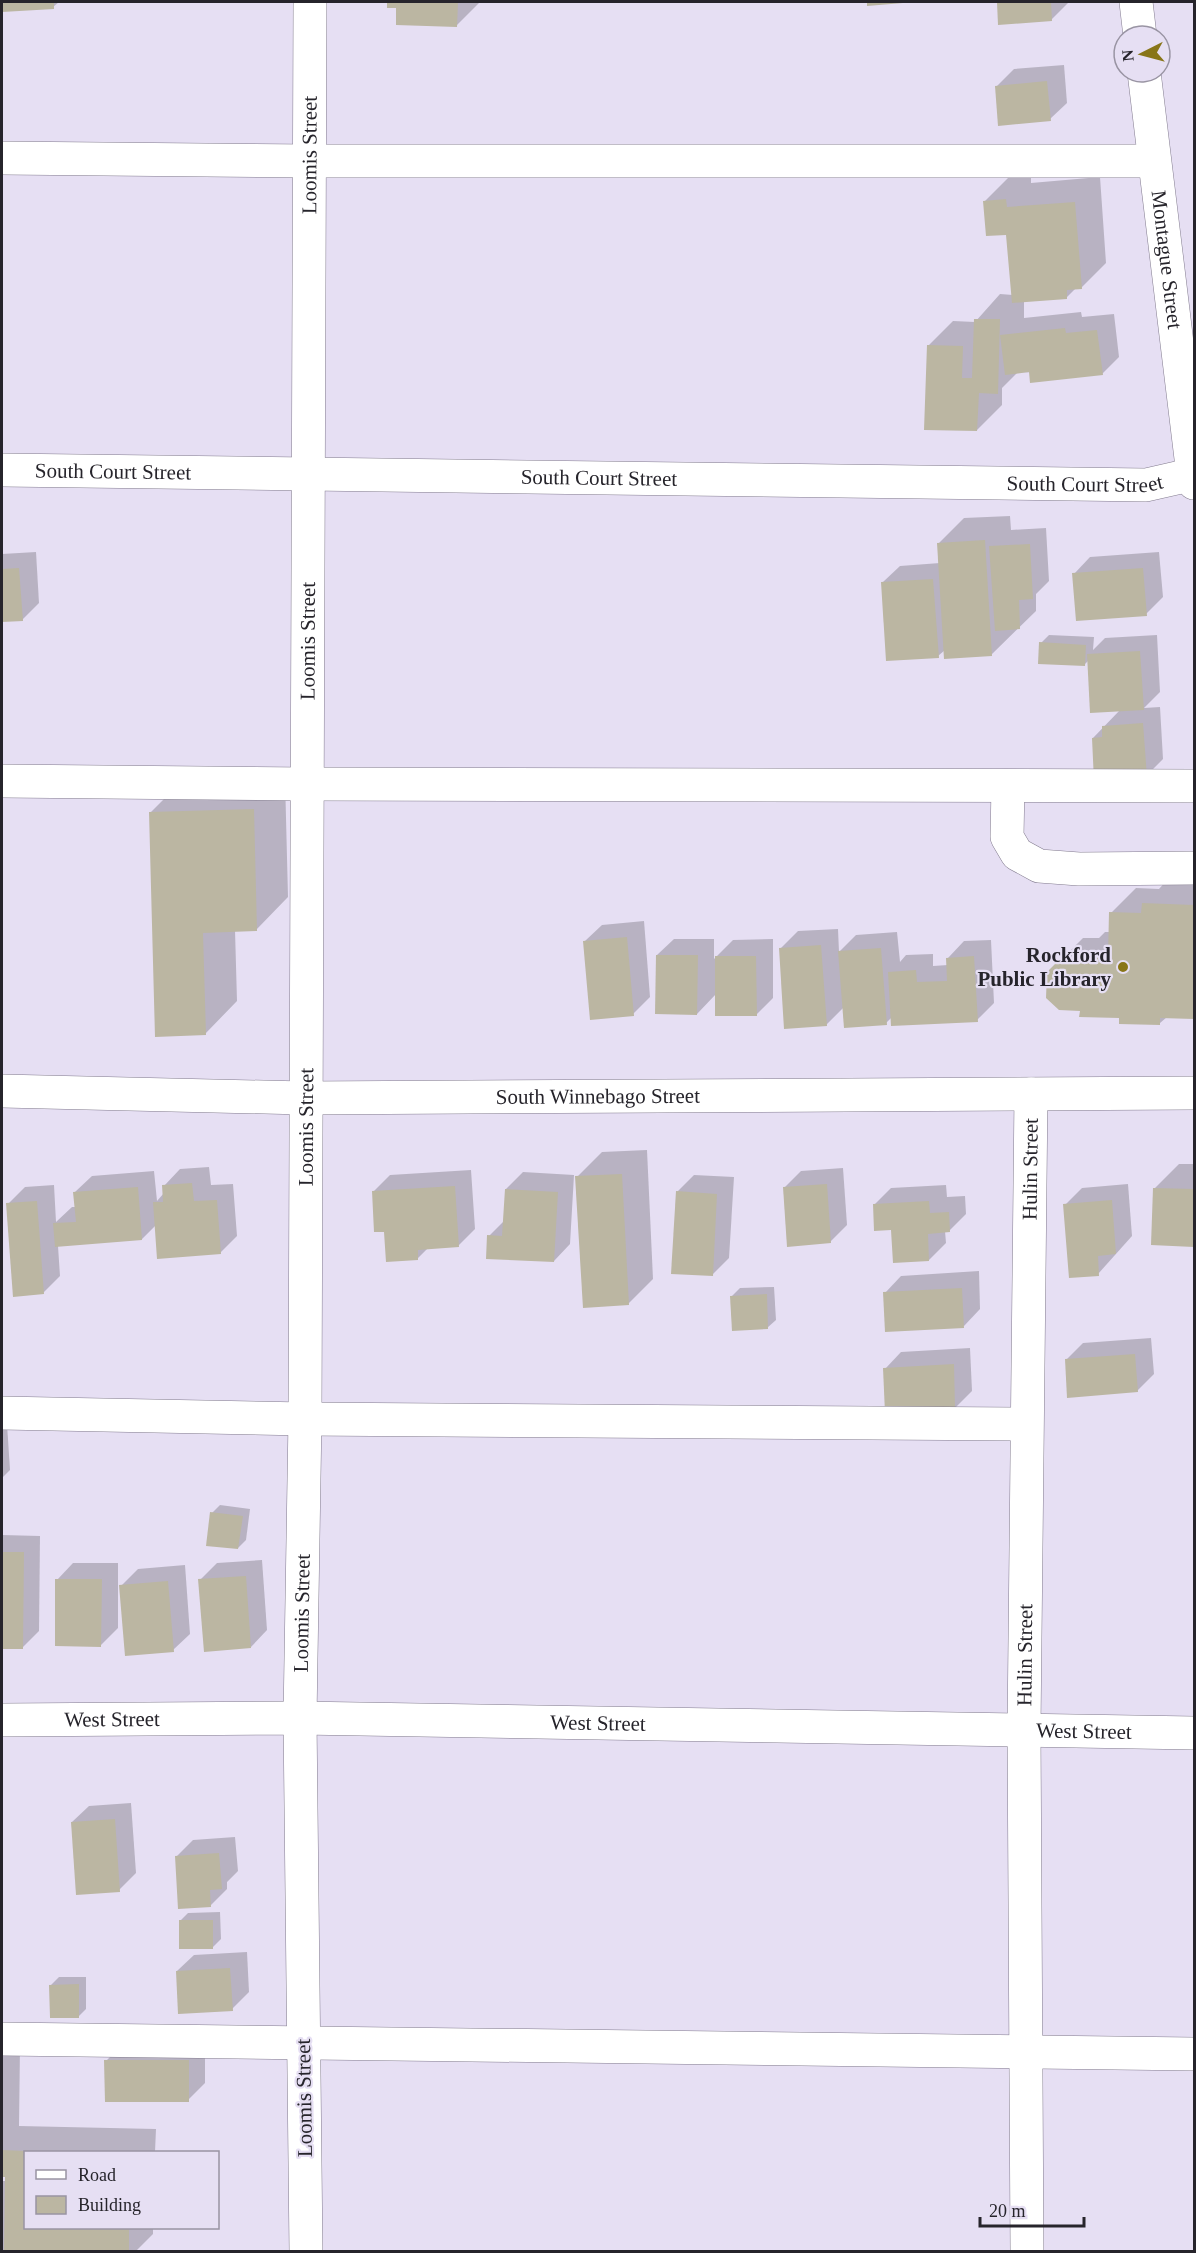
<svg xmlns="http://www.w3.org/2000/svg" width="1196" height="2253" font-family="'Times New Roman',serif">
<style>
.shadow{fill:#0003}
.building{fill:#bbb6a2}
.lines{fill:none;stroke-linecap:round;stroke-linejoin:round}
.minor-casing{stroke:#827b8e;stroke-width:34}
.minor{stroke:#fff;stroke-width:33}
.poi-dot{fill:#887518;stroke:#e6dff3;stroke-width:2}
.labels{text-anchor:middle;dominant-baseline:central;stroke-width:4.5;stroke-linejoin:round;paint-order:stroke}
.street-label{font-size:21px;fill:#26242b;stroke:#e6dff3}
.poi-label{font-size:21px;font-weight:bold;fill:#26242b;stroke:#e6dff3;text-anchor:end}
</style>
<rect width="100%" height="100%" fill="#e6dff3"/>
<g class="shadow">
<polygon points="2,2 59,2 53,7 2,10"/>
<polygon points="389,2 480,2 457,25 398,7 389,7"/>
<polygon points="998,2 1068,2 1068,3 1051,20 1000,23"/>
<polygon points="1064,65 1067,103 1050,119 997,86 1014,69"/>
<polygon points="1031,175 1031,183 1100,177 1106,263 1081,288 1076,288 1067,297 1024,301 1024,318 1081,312 1082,317 1114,314 1119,357 1102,374 1018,372 1002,388 1002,405 977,430 928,346 953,321 975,322 1000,294 1013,295 1007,233 984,202 1009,177"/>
<polygon points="1010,516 1011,530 1046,528 1049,581 1036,594 1036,611 991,655 945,650 938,656 883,582 900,566 940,563 939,543 964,518"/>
<polygon points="36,552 39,603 22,620 2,621 2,554"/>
<polygon points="1159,552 1163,597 1146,614 1074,574 1090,557"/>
<polygon points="1049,635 1094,637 1093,650 1105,638 1157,635 1160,692 1144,708 1160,707 1163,759 1146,776 1093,738 1120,710 1089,660 1085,664 1041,643"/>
<polygon points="285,778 288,897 256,930 235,930 237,1001 205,1034 150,813 183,780"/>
<polygon points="1168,879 1194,880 1194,1018 1167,1017 1160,1023 1082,1010 1048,973 1083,938 1099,938 1105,932 1110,932 1111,913 1136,888 1159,889"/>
<polygon points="644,921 650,997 633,1014 585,941 602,925"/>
<polygon points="838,929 839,952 856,935 897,932 900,962 906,955 933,954 933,966 948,965 948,958 964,941 991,940 994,1003 977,1020 892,1017 886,1023 844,1007 826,1025 781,948 798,931"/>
<polygon points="674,939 714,939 714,959 733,940 773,939 773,998 756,1015 716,994 697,1014 657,955"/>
<polygon points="647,1150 653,1279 628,1304 577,1177 602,1152"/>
<polygon points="1179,1164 1194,1164 1194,1245 1153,1244 1154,1189"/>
<polygon points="209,1167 211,1185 233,1184 237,1236 220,1253 156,1225 142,1239 58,1246 60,1276 43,1293 8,1204 25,1187 54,1185 56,1222 72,1207 76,1207 75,1192 92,1176 154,1171 157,1201 164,1193 164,1186 180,1169"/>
<polygon points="843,1168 847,1225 830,1242 784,1188 801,1171"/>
<polygon points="471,1170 475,1229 458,1246 428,1248 418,1258 385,1230 373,1192 390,1175"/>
<polygon points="523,1172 574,1175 570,1244 554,1261 489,1236 505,1220 506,1189"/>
<polygon points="694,1175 734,1177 729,1258 712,1275 677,1192"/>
<polygon points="1128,1184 1132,1236 1098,1274 1065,1205 1082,1188"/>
<polygon points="946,1185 947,1197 965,1196 966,1214 949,1231 945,1231 946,1243 929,1260 892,1228 874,1205 891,1188"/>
<polygon points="979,1271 980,1309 964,1326 885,1293 901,1276"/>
<polygon points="774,1287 776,1320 767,1328 732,1296 740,1288"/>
<polygon points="1151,1338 1154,1374 1137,1391 1066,1360 1083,1343"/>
<polygon points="970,1348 972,1391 955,1408 885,1369 901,1352"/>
<polygon points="7,1424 10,1470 2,1478 2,1425"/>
<polygon points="220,1505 250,1509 246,1540 238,1548 212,1513"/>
<polygon points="2,1535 40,1536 39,1631 22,1648 2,1647"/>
<polygon points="262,1560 267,1630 251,1647 200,1580 217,1563"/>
<polygon points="73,1563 118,1563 118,1628 101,1645 57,1580"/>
<polygon points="185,1565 190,1634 173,1650 121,1586 138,1569"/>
<polygon points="131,1803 136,1873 119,1890 72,1822 89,1806"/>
<polygon points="235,1837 238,1871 227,1882 227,1889 210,1906 176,1857 193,1840"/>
<polygon points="220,1912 221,1939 213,1947 180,1921 188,1913"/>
<polygon points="247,1952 249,1992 232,2009 177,1971 194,1955"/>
<polygon points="59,1977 86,1977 86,2009 78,2017 51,1985"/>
<polygon points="205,2043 205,2083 188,2100 106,2061 123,2044"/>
<polygon points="2,2046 20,2046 19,2126 156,2129 155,2152 26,2152 26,2228 153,2228 153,2234 135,2252 16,2249 2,2252 2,2181 7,2181 7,2176 2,2176"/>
</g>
<g class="building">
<polygon points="2,2 54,2 54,9 2,12"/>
<polygon points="387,2 458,2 457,27 396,25 396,8 387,8"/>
<polygon points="867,2 903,2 903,3 867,6"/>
<polygon points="997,2 1051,2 1052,21 998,25"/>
<polygon points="1047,81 1051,121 998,126 995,86"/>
<polygon points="1006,199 1007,207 1075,202 1082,289 1067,290 1067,299 1012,303 1006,235 986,236 983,201"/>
<polygon points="974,319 1000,319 998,394 979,393 977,431 924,430 927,345 963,346 962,378 972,378"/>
<polygon points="1065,328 1066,333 1097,330 1103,375 1030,383 1029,372 1005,375 1000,335"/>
<polygon points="985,540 992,656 944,659 937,543"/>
<polygon points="1030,544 1033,599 1019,600 1020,629 995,631 989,546"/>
<polygon points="19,568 23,621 2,622 2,569"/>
<polygon points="1143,568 1147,616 1076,621 1072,573"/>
<polygon points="933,579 939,658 886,661 881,582"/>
<polygon points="1039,642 1086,645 1085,666 1038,664"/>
<polygon points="1140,651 1144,710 1090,713 1087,654"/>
<polygon points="1143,723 1147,777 1094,781 1092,738 1102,737 1102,726"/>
<polygon points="254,809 257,931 203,933 206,1035 155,1037 149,812"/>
<polygon points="1142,903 1194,905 1194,1019 1160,1018 1160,1025 1119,1024 1119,1018 1079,1017 1080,1011 1059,1010 1046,998 1047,972 1057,962 1079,963 1079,956 1108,957 1109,912 1141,913"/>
<polygon points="627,937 634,1016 590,1020 583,941"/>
<polygon points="821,945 827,1026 784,1029 779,948"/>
<polygon points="881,948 887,1025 844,1028 838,951"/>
<polygon points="656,955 698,955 697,1015 655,1014"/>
<polygon points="715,956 756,956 757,1016 715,1016"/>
<polygon points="974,956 978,1022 891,1026 888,972 916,970 917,982 947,981 946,958"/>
<polygon points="622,1174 629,1305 583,1308 575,1176"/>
<polygon points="192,1183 194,1201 217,1200 221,1254 157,1259 153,1202 163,1202 162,1185"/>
<polygon points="827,1184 831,1243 787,1247 783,1187"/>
<polygon points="455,1186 459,1247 418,1250 418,1260 386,1262 384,1232 374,1232 372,1191"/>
<polygon points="138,1187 142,1240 55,1247 53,1223 76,1222 73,1192"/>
<polygon points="1153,1188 1194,1189 1194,1247 1151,1245"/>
<polygon points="505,1189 558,1192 554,1262 486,1259 487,1235 502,1236"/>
<polygon points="676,1191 717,1194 713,1276 671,1274"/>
<polygon points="1112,1200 1116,1254 1098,1256 1099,1276 1069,1278 1063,1204"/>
<polygon points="37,1201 44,1294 13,1297 6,1203"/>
<polygon points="929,1201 930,1213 949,1212 950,1232 928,1234 929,1261 893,1263 891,1230 874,1231 873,1204"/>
<polygon points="962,1288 964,1328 885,1332 883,1292"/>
<polygon points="767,1294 768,1329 732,1331 730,1296"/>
<polygon points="1135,1354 1138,1392 1067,1398 1065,1359"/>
<polygon points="954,1364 955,1409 885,1413 883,1368"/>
<polygon points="210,1512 243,1516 238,1549 206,1546"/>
<polygon points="2,1552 24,1552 23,1649 2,1649"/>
<polygon points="246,1576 251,1648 204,1652 198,1579"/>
<polygon points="55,1579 102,1579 101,1647 55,1646"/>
<polygon points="168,1581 174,1652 125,1656 119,1585"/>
<polygon points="115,1819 120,1892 76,1895 71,1822"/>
<polygon points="219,1853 222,1889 210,1890 211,1907 178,1909 175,1856"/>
<rect x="179" y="1920" width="34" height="29"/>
<polygon points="230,1968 233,2011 178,2014 176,1971"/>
<polygon points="79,1984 79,2018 50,2018 49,1985"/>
<polygon points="104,2060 189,2060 189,2102 105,2102"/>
<polygon points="2,2150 26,2151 26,2228 129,2228 129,2252 4,2250 5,2177 2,2177"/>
</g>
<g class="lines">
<defs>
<g id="minor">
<polyline points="1136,2 1140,36"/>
<path id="s1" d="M 1144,72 L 1194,483"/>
<polyline points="2,158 310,161 1154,161"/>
<path id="s2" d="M 2,470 L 1146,485 L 1194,474"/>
<polyline points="2,781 306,784 1194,786"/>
<polyline points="1008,786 1007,837 1017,854 1039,866 1079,869 1194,868"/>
<path id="s3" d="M 2,1091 L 304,1098 L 1194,1093"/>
<polyline points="2,1413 305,1419 1026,1424"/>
<path id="s4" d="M 2,1720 L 300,1718 L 1194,1733"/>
<polyline points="2,2039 1194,2054"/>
<path id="s5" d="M 306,2252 L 300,1718 L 305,1419 L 310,2"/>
<path id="s6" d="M 1027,2252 L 1024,1729 L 1031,1094"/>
</g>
</defs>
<use href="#minor" class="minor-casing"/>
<use href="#minor" class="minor"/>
</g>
<circle class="poi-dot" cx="1123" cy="967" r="6"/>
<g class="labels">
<g class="street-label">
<text stroke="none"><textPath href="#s5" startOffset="2097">Loomis Street</textPath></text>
<text stroke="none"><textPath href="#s1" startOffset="189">Montague Street</textPath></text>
<text stroke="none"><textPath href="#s2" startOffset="111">South Court Street</textPath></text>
<text stroke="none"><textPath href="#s2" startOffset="597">South Court Street</textPath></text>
<text stroke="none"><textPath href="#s2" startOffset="1083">South Court Street</textPath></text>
<text stroke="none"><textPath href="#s5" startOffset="1611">Loomis Street</textPath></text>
<text stroke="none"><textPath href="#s3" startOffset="596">South Winnebago Street</textPath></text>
<text stroke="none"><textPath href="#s5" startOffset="1125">Loomis Street</textPath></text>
<text stroke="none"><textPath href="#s6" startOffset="1083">Hulin Street</textPath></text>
<text stroke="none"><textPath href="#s5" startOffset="639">Loomis Street</textPath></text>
<text stroke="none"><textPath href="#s6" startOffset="597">Hulin Street</textPath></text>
<text stroke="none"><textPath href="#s4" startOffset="110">West Street</textPath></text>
<text stroke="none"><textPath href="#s4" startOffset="596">West Street</textPath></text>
<text stroke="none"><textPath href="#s4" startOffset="1082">West Street</textPath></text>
<text transform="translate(304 2098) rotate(-91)">Loomis Street</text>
</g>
<g class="poi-label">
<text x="1111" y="955">Rockford<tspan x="1111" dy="24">Public Library</tspan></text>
</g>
</g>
<rect width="1196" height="2253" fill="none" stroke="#26242b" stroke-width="6"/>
<rect x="24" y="2151" width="195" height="78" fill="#e6dff3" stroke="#9994a3" stroke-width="1.5"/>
<rect x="36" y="2170" width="30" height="9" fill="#ffffff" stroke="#9994a3" stroke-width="1.5"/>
<text x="78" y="2181" font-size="18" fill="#26242b">Road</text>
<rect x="36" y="2196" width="30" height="18" fill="#bbb6a2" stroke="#9994a3" stroke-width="1.5"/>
<text x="78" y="2211" font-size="18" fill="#26242b">Building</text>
<g transform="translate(1142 54) rotate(264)"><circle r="28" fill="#e6dff3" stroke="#9994a3" stroke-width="1.5"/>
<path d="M0-4.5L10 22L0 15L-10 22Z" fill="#887518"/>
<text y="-9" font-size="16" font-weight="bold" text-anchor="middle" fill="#26242b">N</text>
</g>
<path d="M980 2217v9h104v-9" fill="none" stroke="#26242b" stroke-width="3"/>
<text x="989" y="2217" font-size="18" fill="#26242b" stroke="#e6dff3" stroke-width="4.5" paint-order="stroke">20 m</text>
</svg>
